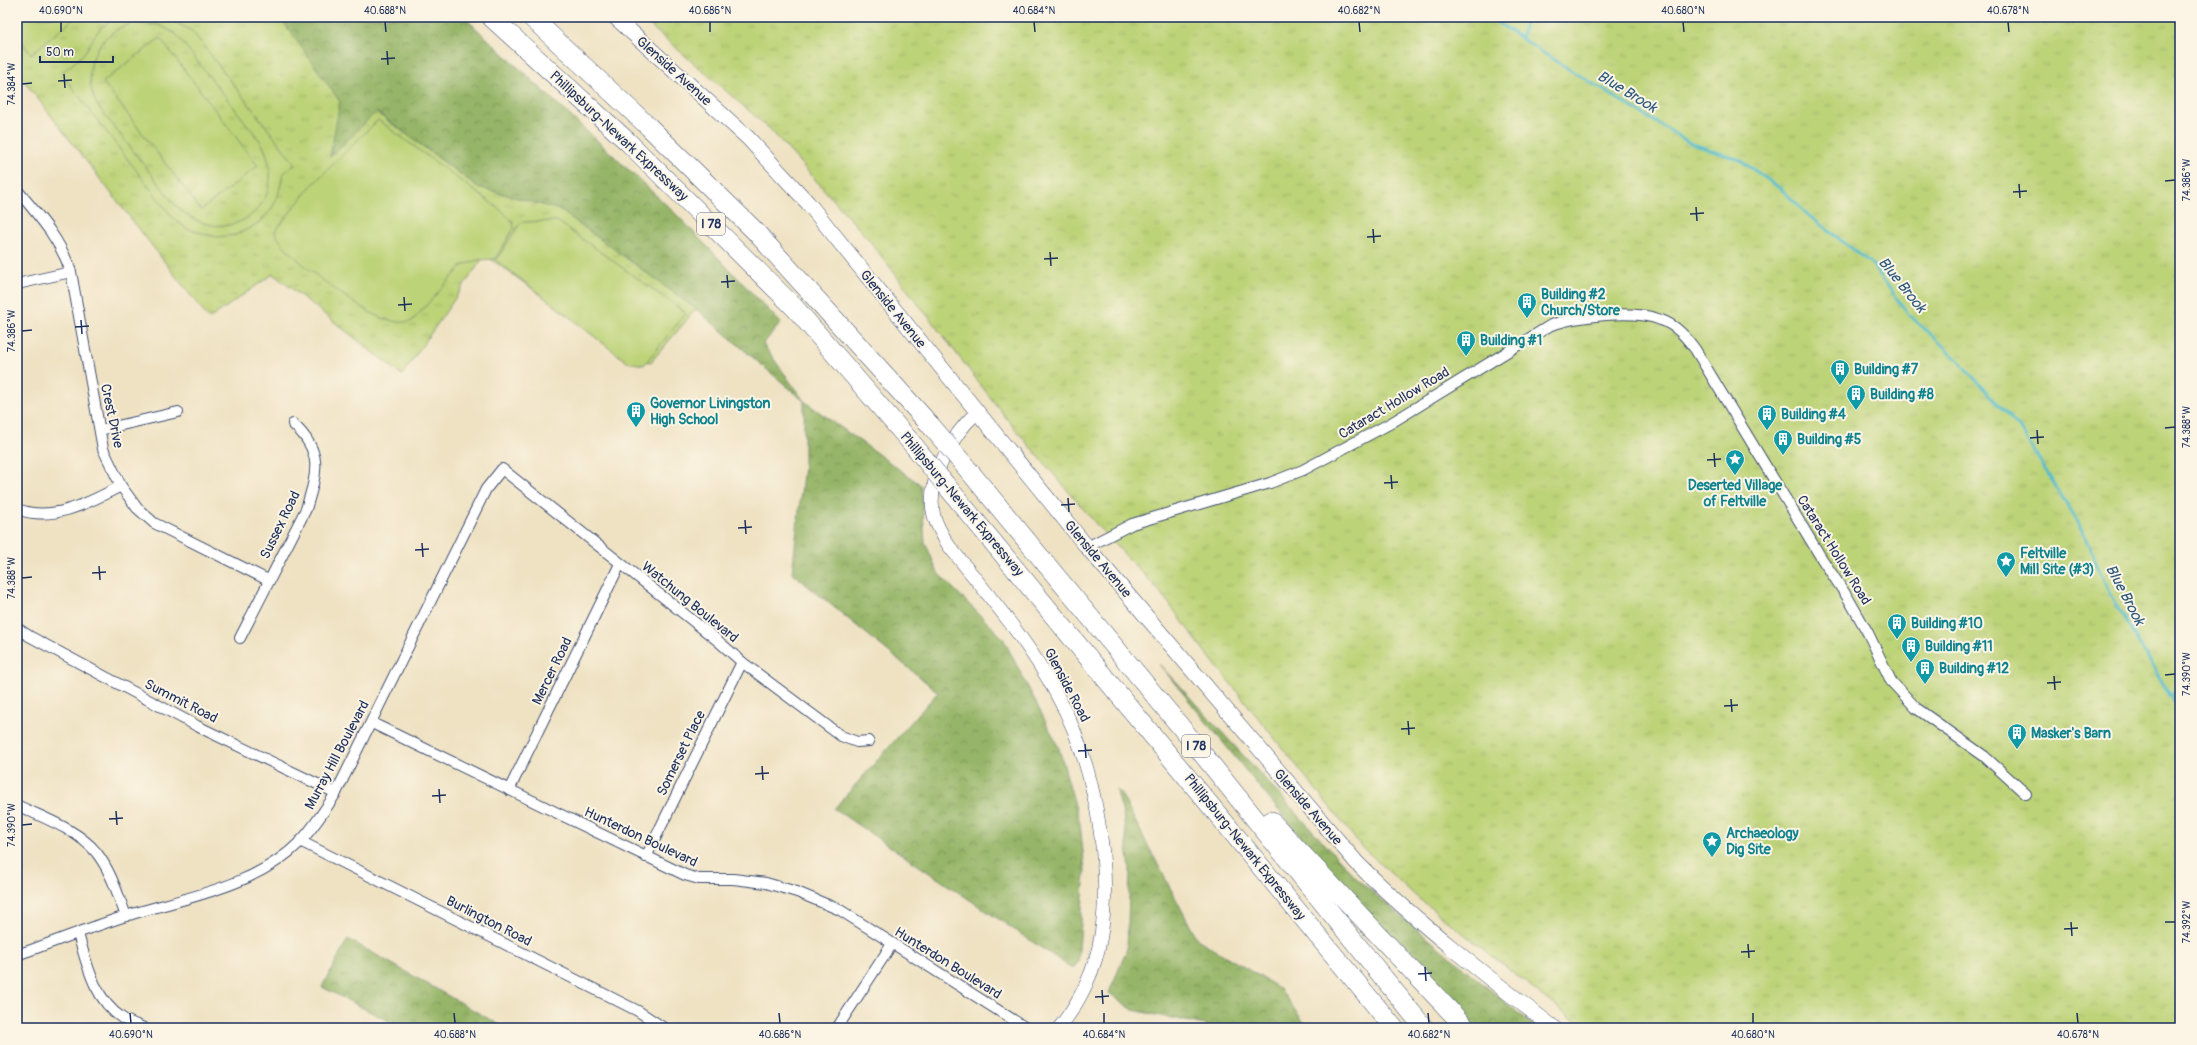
<svg xmlns="http://www.w3.org/2000/svg" width="2197" height="1045" font-family="Pangolin,sans-serif">
<style>
.forest{fill:url(#forest-crowns);stroke:#587263}
.park{fill:url(#park-tufts);stroke:#6c816b}
.pitch{fill:#bdd378;stroke:#6c816b;fill-rule:evenodd}
.lines{fill:none;stroke-linecap:round;stroke-linejoin:round}
.stream{stroke:#50bbcb;stroke-width:3}
.minor-casing{stroke:#3b4a6d;stroke-width:12}
.tertiary-casing{stroke:#3b4a6d;stroke-width:14}
.secondary-casing{stroke:#3b4a6d;stroke-width:16}
.motorway-casing{stroke:#3b4a6d;stroke-width:20}
.minor{stroke:#fff;stroke-width:10}
.tertiary{stroke:#fff;stroke-width:13}
.secondary{stroke:#fff;stroke-width:15}
.motorway{stroke:#fff;stroke-width:19}
.motorway-bridge-casing{stroke:#3b4a6d;stroke-width:20;stroke-linecap:butt}
.motorway-bridge{stroke:#fff;stroke-width:19}
.ticks{fill:none;stroke:#1b2f5e;stroke-width:1.5}
.labels{text-anchor:middle;dominant-baseline:central;stroke-width:4;stroke-linejoin:round;paint-order:stroke}
.shield{fill:#fcf5e5;stroke:#5e6a86;stroke-width:1}
.shield-label{font-size:13px;font-weight:bold;fill:#1b2f5e}
.street-label{font-size:14px;fill:#1b2f5e;stroke:#fcf5e5}
.culture-label{font-size:14px;font-weight:bold;fill:#0d838f;stroke:#fcf5e5;text-anchor:start}
.water-label{font-size:15px;font-style:italic;fill:#2b597f;stroke:#fcf5e5}
.neatline{fill:none;stroke:#1b2f5e;stroke-width:1.5}
.ticks-label{font-size:10px;text-anchor:middle;fill:#1b2f5e}
</style>
<defs>
<pattern id="forest-crowns" width="20" height="18" patternUnits="userSpaceOnUse"><rect width="20" height="18" fill="#96b568"/><path d="M2 6a3 3 0 1 1 6 0M12 15a3 3 0 1 1 6 0" fill="none" stroke="#7a9459"/></pattern>
<pattern id="park-tufts" width="24" height="20" patternUnits="userSpaceOnUse"><rect width="24" height="20" fill="#bdd378"/><path d="M3 7l-1-3M5 7V3M7 7l1-3M15 17l-1-3M17 17v-4M19 17l1-3" fill="none" stroke="#a2b56a"/></pattern>
</defs>
<rect width="100%" height="100%" fill="#fcf5e5"/>
<filter id="ink" filterUnits="userSpaceOnUse"><feTurbulence type="fractalNoise" baseFrequency=".025" numOctaves="2"/><feDisplacementMap in="SourceGraphic" scale="8" xChannelSelector="R" yChannelSelector="G"/><feConvolveMatrix kernelMatrix="1 2 1 2 8 2 1 2 1" color-interpolation-filters="sRGB"/></filter>
<filter id="wash" filterUnits="userSpaceOnUse"><feTurbulence type="fractalNoise" baseFrequency=".012" numOctaves="4" result="noise"/><feDisplacementMap in="SourceGraphic" scale="16" xChannelSelector="R" yChannelSelector="G"/><feGaussianBlur stdDeviation="0.9" result="paint"/><feColorMatrix in="noise" values="0 0 0 0 0 0 0 0 0 0 0 0 0 0 0 0 0 1.4 0 .05"/><feComposite in="paint" operator="in"/></filter>
<g filter="url(#wash)">
<rect width="100%" height="100%" fill="#efe2c3"/>
<g class="forest">
<polygon points="280,17 464,17 674,212 781,323 763,344 804,401 921,485 925,542 938,573 1003,638 1059,748 1080,823 1085,871 1078,962 1073,969 834,809 938,692 792,573 804,466 804,401 696,309 560,210 478,187 377,112 330,158 339,102"/>
<polygon points="1159,664 1359,881 1536,1028 1472,1028 1422,986"/>
<polygon points="1116,789 1121,794 1197,939 1279,988 1308,1028 1220,1028 1133,1010 1109,993 1127,949 1130,870 1123,814"/>
<polygon points="348,939 505,1028 402,1028 322,987"/>
</g>
<g class="park">
<polygon points="17,17 280,17 340,102 330,157 376,112 478,187 560,210 696,309 651,362 631,359 485,255 402,375 273,274 209,319 17,72"/>
<polygon points="640,17 2180,17 2180,1028 1584,1028 1418,898 1361,846 1202,648 1161,593 1097,525 1010,423 869,240 770,129"/>
</g>
<g class="pitch">
<polygon points="17,17 76,17 31,54 17,36"/>
<path d="M 119,17 L 165,17 L 192,31 L 295,164 L 283,174 L 278,196 L 271,210 L 261,221 L 250,228 L 235,235 L 217,237 L 187,229 L 173,218 L 61,73 C 68,67 79,60 85,52 C 97,33 97,27 119,17 ZM 134,23 L 159,25 L 176,34 L 261,142 C 295,204 227,255 176,206 L 97,105 C 80,70 95,32 134,23 Z"/>
<polygon points="160,38 258,166 201,210 103,82"/>
<path d="M 378,120 L 502,211 L 513,222 L 514,228 L 495,259 L 478,260 L 463,265 L 412,321 C 401,324 392,321 382,318 C 361,311 278,251 275,231 L 311,186 Z"/>
<polygon points="557,221 686,313 644,365 627,362 496,260 521,222"/>
</g>
<g class="lines">
<g class="stream">
<polyline points="1494,17 1497,22 1554,60 1690,143 1740,160 1781,189 1808,215 1872,264 1908,314 1950,352 2019,427 2079,524 2111,596 2180,712"/>
<polyline points="1522,39 1524,25 1529,17"/>
<polyline points="2170,696 2180,689"/>
</g>
</g>
</g>
<g filter="url(#ink)">
<g class="lines">
<defs>
<g id="minor">
<path d="M 17,190 C 39,216 60,239 71,272 L 103,449 L 121,486 L 137,508 L 154,523 L 268,580"/>
<polyline points="17,284 71,272"/>
<polyline points="100,430 178,412"/>
<path d="M 17,509 C 53,523 90,502 121,486"/>
<path d="M 1087,547 L 1132,524 L 1270,483 L 1303,470 L 1391,423 L 1551,325 C 1578,316 1634,309 1661,320 C 1676,325 1686,337 1695,349 L 1822,559 L 1848,598 L 1868,633 L 1891,681 L 1916,708 L 1984,756 L 2026,794"/>
<polyline points="17,628 29,636 197,726 336,793"/>
<path d="M 240,638 L 306,509 C 317,473 324,452 293,424"/>
<polyline points="372,723 685,875 699,879 733,879 766,883 797,892 840,910 1026,1028"/>
<polyline points="509,790 620,564"/>
<path d="M 17,805 C 43,818 77,829 96,852 C 111,871 118,895 126,916"/>
<polyline points="300,841 638,1011 664,1028"/>
<polyline points="646,857 742,662"/>
<path d="M 78,934 C 87,964 94,999 122,1018 C 128,1022 137,1025 144,1028"/>
<path d="M 17,955 C 54,942 91,927 129,915 C 187,897 255,887 300,842 C 314,827 325,810 336,793 L 486,489 L 502,469 L 717,640 L 742,662 L 841,736 L 857,742 L 869,741"/>
<polyline points="837,1028 892,944"/>
</g>
<path id="tertiary" d="M 977,412 C 952,435 925,481 934,516 C 937,527 943,536 949,546 C 987,594 1028,640 1057,695 C 1093,759 1113,863 1101,935 C 1096,969 1080,1002 1059,1028"/>
<path id="secondary" d="M 615,17 L 748,138 L 808,203 L 1087,547 L 1357,863 C 1418,924 1486,976 1554,1028"/>
<g id="motorway">
<polyline points="491,17 628,142 795,308 915,447"/>
<polyline points="531,17 649,127 754,230 932,427"/>
<polyline points="965,466 1180,726 1424,1028"/>
<polyline points="945,484 1394,1028"/>
<polyline points="1271,821 1466,1028"/>
</g>
</defs>
<use href="#minor" class="minor-casing"/>
<use href="#tertiary" class="tertiary-casing"/>
<use href="#secondary" class="secondary-casing"/>
<use href="#motorway" class="motorway-casing"/>
<use href="#minor" class="minor"/>
<use href="#tertiary" class="tertiary"/>
<use href="#secondary" class="secondary"/>
<use href="#motorway" class="motorway"/>
<defs>
<g id="motorway-bridge">
<polyline points="932,427 965,466"/>
<polyline points="915,447 945,484"/>
</g>
</defs>
<use href="#motorway-bridge" class="motorway-bridge-casing"/>
<use href="#motorway-bridge" class="motorway-bridge"/>
</g>
</g>
<path class="ticks" d="M 61,22 L 61,32M 385,22 L 386,32M 710,22 L 710,32M 1034,22 L 1035,32M 1359,22 L 1360,32M 1683,22 L 1684,32M 2008,22 L 2009,32M 387,51 L 388,65M 381,59 L 395,58M 64,74 L 65,88M 58,81 L 72,80M 22,84 L 32,83M 2165,181 L 2175,180M 2019,184 L 2020,198M 2013,192 L 2027,191M 1696,207 L 1697,221M 1690,214 L 1704,213M 1373,229 L 1374,243M 1367,237 L 1381,236M 1050,252 L 1051,266M 1044,259 L 1058,258M 727,275 L 728,288M 721,282 L 735,281M 404,297 L 405,311M 398,305 L 412,304M 81,320 L 82,334M 75,327 L 89,326M 22,331 L 32,330M 2165,428 L 2175,427M 2037,430 L 2038,444M 2030,438 L 2044,437M 1714,453 L 1715,467M 1707,460 L 1721,459M 1391,475 L 1392,489M 1384,483 L 1398,482M 1068,498 L 1069,512M 1061,505 L 1075,504M 745,520 L 746,534M 738,528 L 752,527M 422,543 L 423,557M 415,550 L 429,549M 99,566 L 100,580M 92,573 L 106,572M 22,578 L 32,577M 2165,675 L 2175,674M 2054,676 L 2055,690M 2047,683 L 2061,682M 1731,699 L 1732,712M 1724,706 L 1738,705M 1408,721 L 1409,735M 1401,729 L 1415,728M 1085,744 L 1086,758M 1078,751 L 1092,750M 762,766 L 763,780M 755,774 L 769,773M 439,789 L 440,803M 432,796 L 446,795M 116,811 L 117,825M 109,819 L 123,818M 22,825 L 32,824M 2071,922 L 2072,936M 2165,922 L 2175,922M 2064,929 L 2078,928M 1748,944 L 1749,958M 1741,952 L 1755,951M 1425,967 L 1426,981M 1418,974 L 1432,973M 1102,990 L 1103,1004M 1095,997 L 1109,996M 130,1013 L 131,1023M 454,1013 L 455,1023M 779,1013 L 780,1023M 1104,1013 L 1104,1023M 1428,1013 L 1429,1023M 1753,1013 L 1753,1023M 2077,1013 L 2078,1023"/>
<defs>
<symbol id="building-pin" viewBox="-11 -11 22 30"><path d="M0 17L-7.5 6A9.5 9.5 0 1 1 7.5 6Z" fill="#0f9aa8" stroke="#fcf5e5"/><path d="M-4-6H4V6H1V3H-1V6H-4ZM-2.5-4.3h1.7v1.8h-1.7ZM.8-4.3h1.7v1.8H.8ZM-2.5-1h1.7V.8h-1.7ZM.8-1h1.7V.8H.8Z" fill="#fff"/></symbol>
<symbol id="sight-pin" viewBox="-11 -11 22 30"><path d="M0 17L-7.5 6A9.5 9.5 0 1 1 7.5 6Z" fill="#0f9aa8" stroke="#fcf5e5"/><path d="M0-6L1.8-2.2L6-1.7L2.9 1.2L3.7 5.4L0 3.3L-3.7 5.4L-2.9 1.2L-6-1.7L-1.8-2.2Z" fill="#fff"/></symbol>
</defs>
<g fill-rule="evenodd">
<use href="#building-pin" x="1516" y="291" width="22" height="30"/>
<use href="#building-pin" x="1455" y="329" width="22" height="30"/>
<use href="#building-pin" x="1829" y="358" width="22" height="30"/>
<use href="#building-pin" x="1845" y="383" width="22" height="30"/>
<use href="#building-pin" x="625" y="400" width="22" height="30"/>
<use href="#building-pin" x="1756" y="403" width="22" height="30"/>
<use href="#building-pin" x="1772" y="428" width="22" height="30"/>
<use href="#sight-pin" x="1724" y="448" width="22" height="30"/>
<use href="#sight-pin" x="1995" y="550" width="22" height="30"/>
<use href="#building-pin" x="1886" y="612" width="22" height="30"/>
<use href="#building-pin" x="1900" y="635" width="22" height="30"/>
<use href="#building-pin" x="1914" y="657" width="22" height="30"/>
<use href="#building-pin" x="2006" y="722" width="22" height="30"/>
<use href="#sight-pin" x="1701" y="830" width="22" height="30"/>
</g>
<g class="labels">
<g class="shield">
<rect x="697" y="213" width="28" height="22" rx="3"/>
<rect x="1182" y="735" width="28" height="22" rx="3"/>
</g>
<g class="shield-label">
<text x="711" y="224">I 78</text>
<text x="1196" y="746">I 78</text>
</g>
<g class="street-label">
<text transform="translate(674 71) rotate(42)">Glenside Avenue</text>
<text transform="translate(619 136) rotate(43)">Phillipsburg-Newark Expressway</text>
<text transform="translate(893 309) rotate(51)">Glenside Avenue</text>
<text transform="translate(1394 403) rotate(-31)">Cataract Hollow Road</text>
<text transform="translate(112 416) rotate(78)">Crest Drive</text>
<text transform="translate(962 504) rotate(50)">Phillipsburg-Newark Expressway</text>
<text transform="translate(280 525) rotate(-64)">Sussex Road</text>
<text transform="translate(1834 550) rotate(58)">Cataract Hollow Road</text>
<text transform="translate(1098 559) rotate(50)">Glenside Avenue</text>
<text transform="translate(690 602) rotate(39)">Watchung Boulevard</text>
<text transform="translate(552 671) rotate(-64)">Mercer Road</text>
<text transform="translate(1067 685) rotate(62)">Glenside Road</text>
<text transform="translate(181 701) rotate(27)">Summit Road</text>
<text transform="translate(681 753) rotate(-64)">Somerset Place</text>
<text transform="translate(337 755) rotate(-62)">Murray Hill Boulevard</text>
<text transform="translate(1308 807) rotate(49)">Glenside Avenue</text>
<text transform="translate(641 837) rotate(25)">Hunterdon Boulevard</text>
<text transform="translate(1245 847) rotate(51)">Phillipsburg-Newark Expressway</text>
<text transform="translate(489 921) rotate(27)">Burlington Road</text>
<text transform="translate(948 963) rotate(32)">Hunterdon Boulevard</text>
</g>
<g class="culture-label">
<text x="1541" y="294">Building #2<tspan x="1541" dy="16">Church/Store</tspan></text>
<text x="1480" y="340">Building #1</text>
<text x="1854" y="369">Building #7</text>
<text x="1870" y="394">Building #8</text>
<text x="650" y="403">Governor Livingston<tspan x="650" dy="16">High School</tspan></text>
<text x="1781" y="414">Building #4</text>
<text x="1797" y="439">Building #5</text>
<text x="1735" y="485" text-anchor="middle">Deserted Village<tspan x="1735" dy="16">of Feltville</tspan></text>
<text x="2020" y="553">Feltville<tspan x="2020" dy="16">Mill Site (#3)</tspan></text>
<text x="1911" y="623">Building #10</text>
<text x="1925" y="646">Building #11</text>
<text x="1939" y="668">Building #12</text>
<text x="2031" y="733">Masker's Barn</text>
<text x="1726" y="833">Archaeology<tspan x="1726" dy="16">Dig Site</tspan></text>
</g>
<g class="water-label">
<text transform="translate(1627 92) rotate(31)">Blue Brook</text>
<text transform="translate(1902 285) rotate(51)">Blue Brook</text>
<text transform="translate(2125 595) rotate(62)">Blue Brook</text>
</g>
</g>
<rect width="2197" height="1045" fill="none" stroke="#fcf5e5" stroke-width="44"/>
<path d="M40 56v6h73v-6" fill="none" stroke="#1b2f5e" stroke-width="2"/>
<text x="46" y="56" font-size="12" fill="#1b2f5e" stroke="#fcf5e5" stroke-width="3" paint-order="stroke">50 m</text>
<rect x="22" y="22" width="2153" height="1001" class="neatline"/>
<g class="ticks-label">
<text x="61" y="14">40.690°N</text>
<text x="385" y="14">40.688°N</text>
<text x="710" y="14">40.686°N</text>
<text x="1034" y="14">40.684°N</text>
<text x="1359" y="14">40.682°N</text>
<text x="1683" y="14">40.680°N</text>
<text x="2008" y="14">40.678°N</text>
<text transform="translate(11 84) rotate(-90)" y="4">74.384°W</text>
<text transform="translate(2186 180) rotate(-90)" y="4">74.386°W</text>
<text transform="translate(11 331) rotate(-90)" y="4">74.386°W</text>
<text transform="translate(2186 427) rotate(-90)" y="4">74.388°W</text>
<text transform="translate(11 578) rotate(-90)" y="4">74.388°W</text>
<text transform="translate(2186 674) rotate(-90)" y="4">74.390°W</text>
<text transform="translate(11 825) rotate(-90)" y="4">74.390°W</text>
<text transform="translate(2186 922) rotate(-90)" y="4">74.392°W</text>
<text x="131" y="1038">40.690°N</text>
<text x="455" y="1038">40.688°N</text>
<text x="780" y="1038">40.686°N</text>
<text x="1104" y="1038">40.684°N</text>
<text x="1429" y="1038">40.682°N</text>
<text x="1753" y="1038">40.680°N</text>
<text x="2078" y="1038">40.678°N</text>
</g>
</svg>
